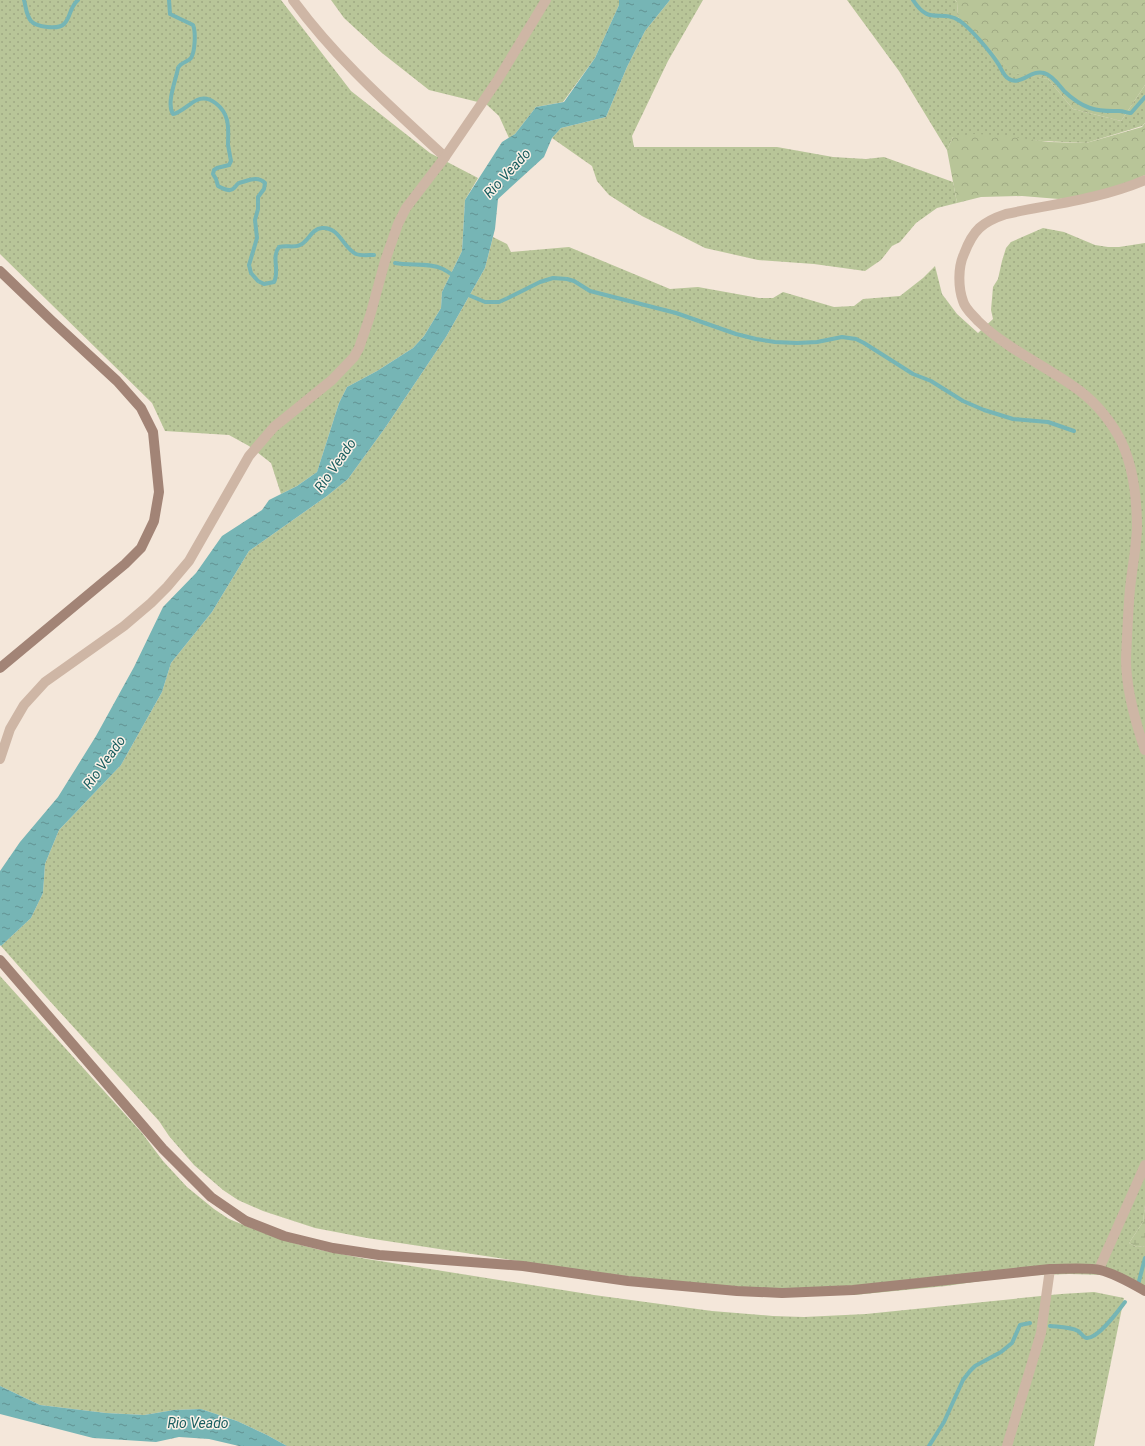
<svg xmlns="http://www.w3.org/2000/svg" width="1145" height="1446" font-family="Roboto,sans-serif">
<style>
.grass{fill:url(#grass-dots)}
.forest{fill:url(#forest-crowns)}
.wetland{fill:url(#wetland-marsh)}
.water{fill:url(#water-ripples)}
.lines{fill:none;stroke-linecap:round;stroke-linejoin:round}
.stream{stroke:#76b5b5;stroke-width:4}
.minor{stroke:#ceb6a5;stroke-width:10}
.tertiary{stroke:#ceb6a5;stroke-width:10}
.secondary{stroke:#a28476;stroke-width:10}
.labels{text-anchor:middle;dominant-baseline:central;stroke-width:3;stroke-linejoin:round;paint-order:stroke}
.water-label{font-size:14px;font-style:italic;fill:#185d5f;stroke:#fbf1e7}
</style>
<defs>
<pattern id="grass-dots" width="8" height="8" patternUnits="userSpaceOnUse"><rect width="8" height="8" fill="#b8c598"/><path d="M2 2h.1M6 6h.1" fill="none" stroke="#9fa983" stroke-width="1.8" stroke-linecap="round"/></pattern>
<pattern id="forest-crowns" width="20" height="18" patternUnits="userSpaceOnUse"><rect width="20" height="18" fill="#b8c598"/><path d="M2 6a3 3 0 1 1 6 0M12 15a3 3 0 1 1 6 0" fill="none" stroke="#9fa983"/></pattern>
<pattern id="wetland-marsh" width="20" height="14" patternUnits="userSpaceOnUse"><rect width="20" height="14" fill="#b8c598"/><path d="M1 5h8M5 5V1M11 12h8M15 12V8" fill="none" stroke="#9fa983"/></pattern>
<pattern id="water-ripples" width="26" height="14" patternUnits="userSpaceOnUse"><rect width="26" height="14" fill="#76b5b5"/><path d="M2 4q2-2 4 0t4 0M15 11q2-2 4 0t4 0" fill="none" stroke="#629393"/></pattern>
</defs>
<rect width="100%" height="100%" fill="#f4e7da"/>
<g class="grass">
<polygon points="0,0 281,0 351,91 430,153 478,178 465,200 462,251 442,292 441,308 424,336 413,348 377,371 347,387 339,403 317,472 297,486 281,494 271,463 249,446 229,435 165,431 152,403 0,254"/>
<polygon points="331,0 619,0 619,5 595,58 563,102 536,107 515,134 509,138 499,116 486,104 429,90 382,53 344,18"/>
<polygon points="670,0 703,0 668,61 632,136 634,147 777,147 833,157 866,159 884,157 953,182 957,203 937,208 916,223 900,242 892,246 881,260 865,271 814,264 758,260 705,248 642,216 609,195 597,181 592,166 552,138 561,128 606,117 627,67 645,31"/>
<polygon points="847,0 955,0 957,2 958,17 965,27 983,42 1012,72 1048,79 1073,109 1121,121 1145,85 1145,123 1142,126 1086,143 953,137 947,150 899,71"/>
<polygon points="1043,228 1064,232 1095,245 1108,247 1119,247 1145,243 1145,1205 1143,1222 1129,1243 1137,1247 1145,1246 1145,1289 1105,1275 1069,1274 1016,1276 946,1286 854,1295 752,1294 511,1260 367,1238 315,1228 263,1211 238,1200 223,1190 194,1165 169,1136 159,1121 37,987 1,946 31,918 43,893 45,864 59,830 121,765 162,692 171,663 212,612 249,551 327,496 348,479 385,428 446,337 485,268 493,237 507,244 511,252 569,247 670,289 698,287 759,298 773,298 783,292 834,307 854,306 863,299 900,296 923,278 935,266 942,294 957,314 978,333 993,319 991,310 993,287 998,279 1002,261 1006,248 1011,242"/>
<polygon points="0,976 142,1133 163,1161 187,1187 214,1209 229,1219 251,1228 297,1244 320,1250 367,1259 594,1295 712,1311 773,1316 804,1317 866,1314 1061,1294 1094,1292 1124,1298 1094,1446 287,1446 267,1435 237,1421 201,1409 174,1410 144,1415 106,1413 40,1405 0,1386"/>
</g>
<g class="forest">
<polygon points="955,0 1145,0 1145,85 1121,121 1073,109 1048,79 1012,73 983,42 965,27 958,17 957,2"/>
<polygon points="1145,123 1145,175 1120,187 1088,195 1059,199 1022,196 981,197 957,203 947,150 953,137 972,134 997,135 1049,142 1086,143 1142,127"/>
</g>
<polygon class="wetland" points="1145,1205 1145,1246 1137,1247 1129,1243 1143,1222"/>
<g class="water">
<polygon points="619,0 670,0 645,31 627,67 606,117 561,128 552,138 544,157 498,199 495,229 485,268 446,337 385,428 348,479 327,496 249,551 212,612 171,663 162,692 121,765 59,830 45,864 43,893 31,918 1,946 0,945 0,871 20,842 58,797 96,736 134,667 163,607 196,573 222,536 262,510 269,500 297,486 317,472 339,403 347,387 377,371 413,348 424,336 441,308 442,292 462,251 465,200 502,142 515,134 536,107 564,102 595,58 619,5"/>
<polygon points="0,1386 40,1405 106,1413 144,1415 174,1410 201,1409 237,1421 267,1435 287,1446 239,1446 209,1439 179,1437 156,1442 93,1438 0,1414"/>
</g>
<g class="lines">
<g class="stream">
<path d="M 24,0 C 26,7 26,15 31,21 C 36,27 58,30 64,24 C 71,17 69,8 78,0"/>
<path d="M 169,0 L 170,14 L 193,25 C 196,32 195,52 191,58 C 188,62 181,62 178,68 C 176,80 166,103 173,114 C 179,114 190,103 197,100 C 210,94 224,108 227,120 C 229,128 228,137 228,145 C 229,150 230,156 231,161 L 229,165 L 217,168 L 214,170 L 213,174 L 216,179 L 218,186 C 222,188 230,193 234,188 C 236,186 237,184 239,183 C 248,181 257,175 265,183 L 264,189 L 258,197 L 258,209 L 255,220 L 257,238 L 249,265 L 251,273 L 258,281 L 264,284 L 274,282 C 280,271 271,257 279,247 C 286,245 294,248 300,245 C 309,241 311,229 322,228 C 340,227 343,248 356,254 C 361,256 368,255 374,255"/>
<path d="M 913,0 C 930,27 940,8 960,21 C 971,29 989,50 997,62 C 1001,67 1003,76 1009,79 C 1021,86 1031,69 1044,73 C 1052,75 1059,85 1064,91 C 1082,108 1095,112 1119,111 C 1124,111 1127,113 1131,113 L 1145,97"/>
<path d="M 395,263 C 411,266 429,262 443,269 C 447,271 451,274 454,276"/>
<polyline points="466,294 485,302 499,302 508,298 540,282 553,278 567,279 574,281 590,291 676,313 736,334 756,339 775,342 797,343 817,342 842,337 856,339 864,343 913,374 931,381 963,401 984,410 1013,419 1048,422 1074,431"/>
<polyline points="1138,1285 1145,1258"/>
<path d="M 1050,1326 C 1058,1327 1070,1327 1078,1331 C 1081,1333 1084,1338 1087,1338 C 1099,1338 1118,1311 1125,1302"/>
<polyline points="929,1446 944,1422 963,1380 970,1371 975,1366 1001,1352 1012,1343 1020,1325 1030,1323"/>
</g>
<g class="minor">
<path d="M 293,0 C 336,59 391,107 445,157"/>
<polyline points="0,759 10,729 24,705 45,682 124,626 151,603 167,587 189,561 249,456 274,427 332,380 354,357 359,348 370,316 385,261 398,224 406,208 445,157 497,81 546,0"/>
<polyline points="1007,1446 1041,1333 1050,1269"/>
</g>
<g class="tertiary">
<path d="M 1145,180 C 1100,199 1053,204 1006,214 C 982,222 973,230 964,254 C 958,267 958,287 963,301 C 965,309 973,315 978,321 C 1006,348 1042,364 1073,386 C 1091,398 1107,416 1118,435 C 1133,462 1137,498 1137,529 C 1136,549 1132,569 1130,589 C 1128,612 1127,636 1126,659 C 1126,690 1135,721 1145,750"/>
<polyline points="1099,1269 1145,1165"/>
</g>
<g class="secondary">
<polyline points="0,271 52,321 117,381 141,408 153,432 159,492 154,521 141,548 125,564 0,668"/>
<path d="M 0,960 L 163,1149 L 211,1197 L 246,1221 L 284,1236 L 333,1248 L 379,1255 L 523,1266 L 628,1281 L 737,1291 L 782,1293 L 853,1290 L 1050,1269 C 1063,1269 1089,1267 1100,1270 C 1116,1274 1131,1283 1145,1291"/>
</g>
</g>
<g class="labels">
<g class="water-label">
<text transform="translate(507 173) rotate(-47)">Rio Veado</text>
<text transform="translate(335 465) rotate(-55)">Rio Veado</text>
<text transform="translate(104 762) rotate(-54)">Rio Veado</text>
<text x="198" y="1423">Rio Veado</text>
</g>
</g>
</svg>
